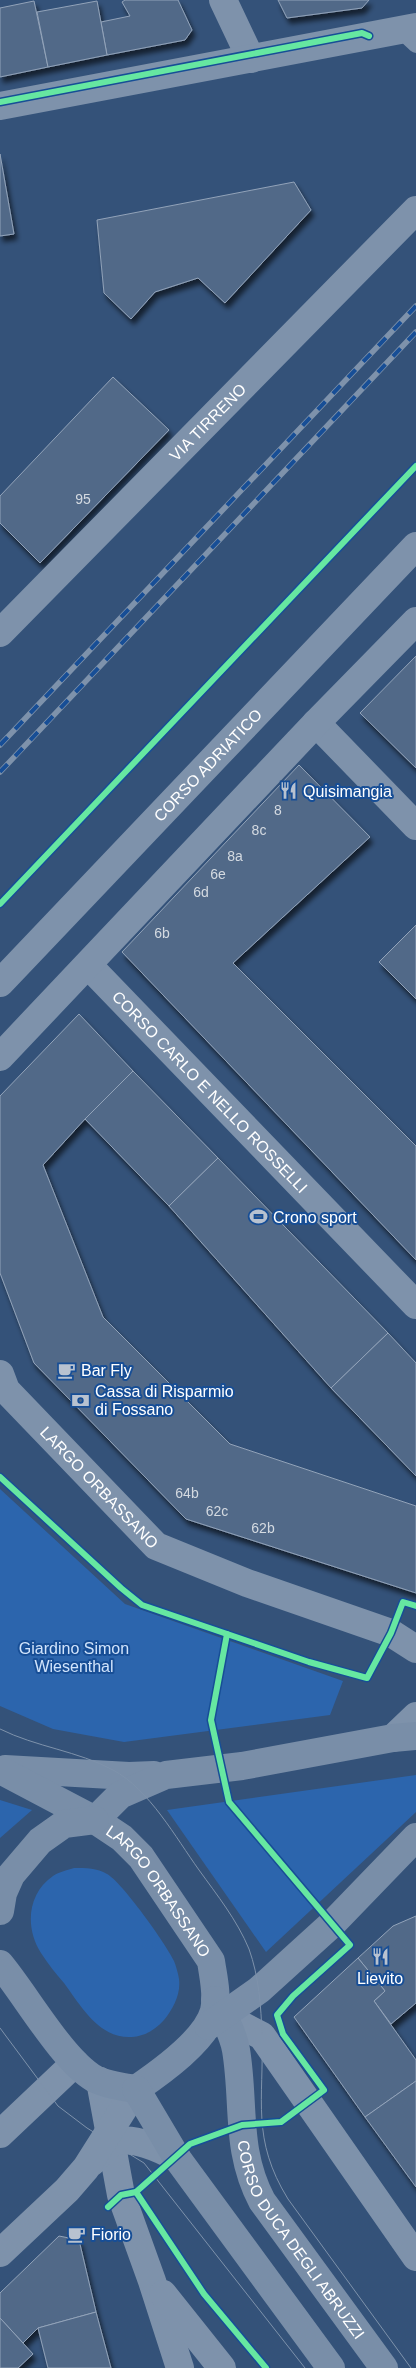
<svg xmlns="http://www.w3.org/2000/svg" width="416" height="2368" font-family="Arial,sans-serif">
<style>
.green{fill:#2c65ad}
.building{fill:#516988;stroke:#92a3b9;filter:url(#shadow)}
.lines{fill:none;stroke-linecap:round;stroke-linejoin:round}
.service{stroke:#7e92ab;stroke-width:16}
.minor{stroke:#7e92ab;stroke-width:28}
.tertiary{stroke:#7e92ab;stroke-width:28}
.secondary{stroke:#798ea8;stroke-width:28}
.tram{stroke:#7e92ab;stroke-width:1}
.rail-casing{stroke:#7e92ab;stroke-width:5.5}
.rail{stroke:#174e96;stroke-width:4;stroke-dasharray:11;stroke-linecap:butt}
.cycleway-casing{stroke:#174e96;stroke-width:9}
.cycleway{stroke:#66e7a1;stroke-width:6}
.labels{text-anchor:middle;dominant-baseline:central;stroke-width:4;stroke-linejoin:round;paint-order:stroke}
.number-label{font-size:14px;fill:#d4dae1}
.street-label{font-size:16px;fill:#fff;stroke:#174e96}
.poi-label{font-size:16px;fill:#fff;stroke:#174e96;text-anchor:start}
.park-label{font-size:16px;fill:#d1e4fc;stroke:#174e96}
</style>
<defs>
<filter id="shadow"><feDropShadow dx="3" dy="5.5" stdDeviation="2.5" flood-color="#0009"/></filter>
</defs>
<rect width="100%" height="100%" fill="#345279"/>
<g class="green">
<polygon points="0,1489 125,1604 343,1681 330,1715 124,1742 53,1729 0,1706"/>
<polygon points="416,1775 416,1812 266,1952 167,1810"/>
<polygon points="0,1800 32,1810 0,1838"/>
<path d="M 74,1868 C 86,1868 97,1868 107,1874 C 121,1881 167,1945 174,1961 C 176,1966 178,1973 179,1979 C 181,1994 173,2009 164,2020 C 155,2030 145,2036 132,2037 C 99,2039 81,2006 64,1983 C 56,1974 48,1964 41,1953 C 25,1928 27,1894 53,1876 C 59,1872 68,1870 74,1868 Z"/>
</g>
<g class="building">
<polygon points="125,0 178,0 192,30 185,40 107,55 101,22 130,16 122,2"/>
<polygon points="278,0 369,0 362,8 287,18"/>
<polygon points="34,1 48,67 0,77 0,8"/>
<polygon points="97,1 107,55 48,67 37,12"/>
<polygon points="0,154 14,234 0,236"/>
<polygon points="294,182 311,210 225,303 198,278 155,292 131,319 104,293 97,220"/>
<polygon points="113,377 169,430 40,563 0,523 0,496"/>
<polygon points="416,656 416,768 360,713"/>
<polygon points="299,765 370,837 233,963 416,1146 416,1260 122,952"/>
<polygon points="416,925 416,999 379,962"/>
<polygon points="79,1014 133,1071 85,1119 43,1165 103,1317 230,1444 416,1506 416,1593 186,1519 34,1363 0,1273 0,1096"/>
<polygon points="133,1071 218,1158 169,1206 85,1119"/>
<polygon points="218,1158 388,1333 331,1388 169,1206"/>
<polygon points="388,1333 416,1363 416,1476 331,1388"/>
<polygon points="416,1916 416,2003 391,2024 374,2001 385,1991 358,1958 393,1926"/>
<polygon points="358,1958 385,1991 374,2001 416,2060 416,2081 365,2117 294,2017"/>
<polygon points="416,2081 416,2187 365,2117"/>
<polygon points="59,2236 79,2240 96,2312 38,2328 23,2343 0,2318 0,2293"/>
<polygon points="96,2312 111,2368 48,2368 38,2328"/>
<polygon points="0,2318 33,2354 18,2368 0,2368"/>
</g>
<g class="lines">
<polyline class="service" points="404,26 400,30 416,45"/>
<g class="minor">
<polyline points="223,0 251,59"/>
<polyline points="316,723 416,826"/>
<path id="s1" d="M 88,965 L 416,1305"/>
<path id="s2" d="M 0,1374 L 6,1390 L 156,1546 L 247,1583 L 391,1633 L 416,1649"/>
<polyline points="222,2015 262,2036 416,2257"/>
<polyline points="100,2081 121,2195 152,2281 180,2368"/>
<polyline points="163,2294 222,2368"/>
</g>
<g class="tertiary">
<polyline points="0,106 416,27"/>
<path id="s3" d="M 0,633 L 416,210"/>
<path id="s4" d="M 0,983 L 416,546"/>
<polyline points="0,1057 316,723 416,621"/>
<polyline points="393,1738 416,1716"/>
<polyline points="0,2134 75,2063"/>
<path d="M 92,2162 C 98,2156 106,2146 113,2143 C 131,2135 161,2149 177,2158"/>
<polyline points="0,2253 67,2190 86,2168 136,2089"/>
</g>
<g class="secondary">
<polyline points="5,1769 129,1776 154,1775"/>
<path id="s5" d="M 0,1770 L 95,1820 L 122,1838 L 141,1857 L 211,1961 C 213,1976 218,1995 214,2011 C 206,2040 161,2072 136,2089 C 123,2087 107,2085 95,2079 C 62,2060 26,1995 0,1964"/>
<polyline points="95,1820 120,1795 166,1775 242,1766 393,1738 416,1736"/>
<polyline points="0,1911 3,1893 11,1875 40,1841 64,1824 95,1820"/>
<path id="s6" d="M 215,2000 C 223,2015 233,2033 236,2050 C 245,2104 235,2150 262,2201 L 384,2368"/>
<polyline points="208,2026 259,1990 333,1923 416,1837"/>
<polyline points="136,2089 177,2158 331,2368"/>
</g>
<g class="tram">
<path d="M 0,1729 C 36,1747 78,1751 113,1770 C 149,1789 176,1838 199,1870 C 217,1895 237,1920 249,1949 C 259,1977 261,2006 262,2035 C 264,2100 251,2139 288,2199 L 411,2368"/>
<polyline points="0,2028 58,2106 87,2128 144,2163 305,2368"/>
</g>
<defs>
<g id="rail">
<polyline points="0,745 416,306"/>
<polyline points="0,772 416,332"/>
</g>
</defs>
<use href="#rail" class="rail-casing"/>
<use href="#rail" class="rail"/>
<defs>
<g id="cycleway">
<polyline points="0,102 362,33 369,36"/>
<polyline points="0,904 416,466"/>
<polyline points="0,1477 121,1588 142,1605 309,1662 367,1678 391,1633 403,1602 416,1606"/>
<polyline points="136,2192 204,2294 266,2368"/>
<polyline points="108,2207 121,2195 136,2192 190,2144 242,2125 281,2122 324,2090 283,2034 277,2015 293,1996 350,1945 229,1802 211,1720 227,1634"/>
</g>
</defs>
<use href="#cycleway" class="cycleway-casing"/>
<use href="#cycleway" class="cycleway"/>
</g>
<defs>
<symbol id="restaurant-bare" viewBox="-9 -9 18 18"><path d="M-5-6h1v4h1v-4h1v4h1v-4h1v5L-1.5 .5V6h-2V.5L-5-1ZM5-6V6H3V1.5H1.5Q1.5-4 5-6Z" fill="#b8c2d0" stroke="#174e96" stroke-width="2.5" paint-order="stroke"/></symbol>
<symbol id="stadium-bare" viewBox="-9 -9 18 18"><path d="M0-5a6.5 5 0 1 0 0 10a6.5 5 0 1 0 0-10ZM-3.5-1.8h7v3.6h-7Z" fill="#b8c2d0" stroke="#174e96" stroke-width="2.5" paint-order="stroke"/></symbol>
<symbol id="cafe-bare" viewBox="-9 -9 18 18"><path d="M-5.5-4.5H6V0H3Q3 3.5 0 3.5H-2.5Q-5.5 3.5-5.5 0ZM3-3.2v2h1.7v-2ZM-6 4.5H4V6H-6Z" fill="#b8c2d0" stroke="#174e96" stroke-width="2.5" paint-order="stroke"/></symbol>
<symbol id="bank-bare" viewBox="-9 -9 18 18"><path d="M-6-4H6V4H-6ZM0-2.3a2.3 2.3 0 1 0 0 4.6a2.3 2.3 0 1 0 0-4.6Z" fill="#b8c2d0" stroke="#174e96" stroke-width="2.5" paint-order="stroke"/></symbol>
</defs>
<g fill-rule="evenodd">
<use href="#restaurant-bare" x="276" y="778" width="25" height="25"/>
<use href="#stadium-bare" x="246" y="1204" width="25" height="25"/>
<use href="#cafe-bare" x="54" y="1358" width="25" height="25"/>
<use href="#bank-bare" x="68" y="1388" width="25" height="25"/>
<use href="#restaurant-bare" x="368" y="1944" width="25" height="25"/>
<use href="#cafe-bare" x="64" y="2222" width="25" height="25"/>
</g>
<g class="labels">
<g class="number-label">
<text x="83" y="499">95</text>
<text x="278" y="810">8</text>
<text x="259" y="830">8c</text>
<text x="235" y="856">8a</text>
<text x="218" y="874">6e</text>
<text x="201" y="892">6d</text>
<text x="162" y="933">6b</text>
<text x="187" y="1493">64b</text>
<text x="217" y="1511">62c</text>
<text x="263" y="1528">62b</text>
</g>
<g class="street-label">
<text stroke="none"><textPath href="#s3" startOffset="296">VIA TIRRENO</textPath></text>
<text stroke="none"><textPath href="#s4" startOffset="301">CORSO ADRIATICO</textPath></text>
<text stroke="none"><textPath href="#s1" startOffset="176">CORSO CARLO E NELLO ROSSELLI</textPath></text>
<text stroke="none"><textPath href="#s2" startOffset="152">LARGO ORBASSANO</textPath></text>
<text stroke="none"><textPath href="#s5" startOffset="204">LARGO ORBASSANO</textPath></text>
<text stroke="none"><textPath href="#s6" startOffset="261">CORSO DUCA DEGLI ABRUZZI</textPath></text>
</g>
<g class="poi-label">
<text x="303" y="791">Quisimangia</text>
<text x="273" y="1217">Crono sport</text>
<text x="81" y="1370">Bar Fly</text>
<text x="95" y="1391">Cassa di Risparmio<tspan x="95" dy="18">di Fossano</tspan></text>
<text x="380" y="1978" text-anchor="middle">Lievito</text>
<text x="91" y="2234">Fiorio</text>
</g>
<g class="park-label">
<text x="74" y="1648">Giardino Simon<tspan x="74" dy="18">Wiesenthal</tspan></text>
</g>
</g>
</svg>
